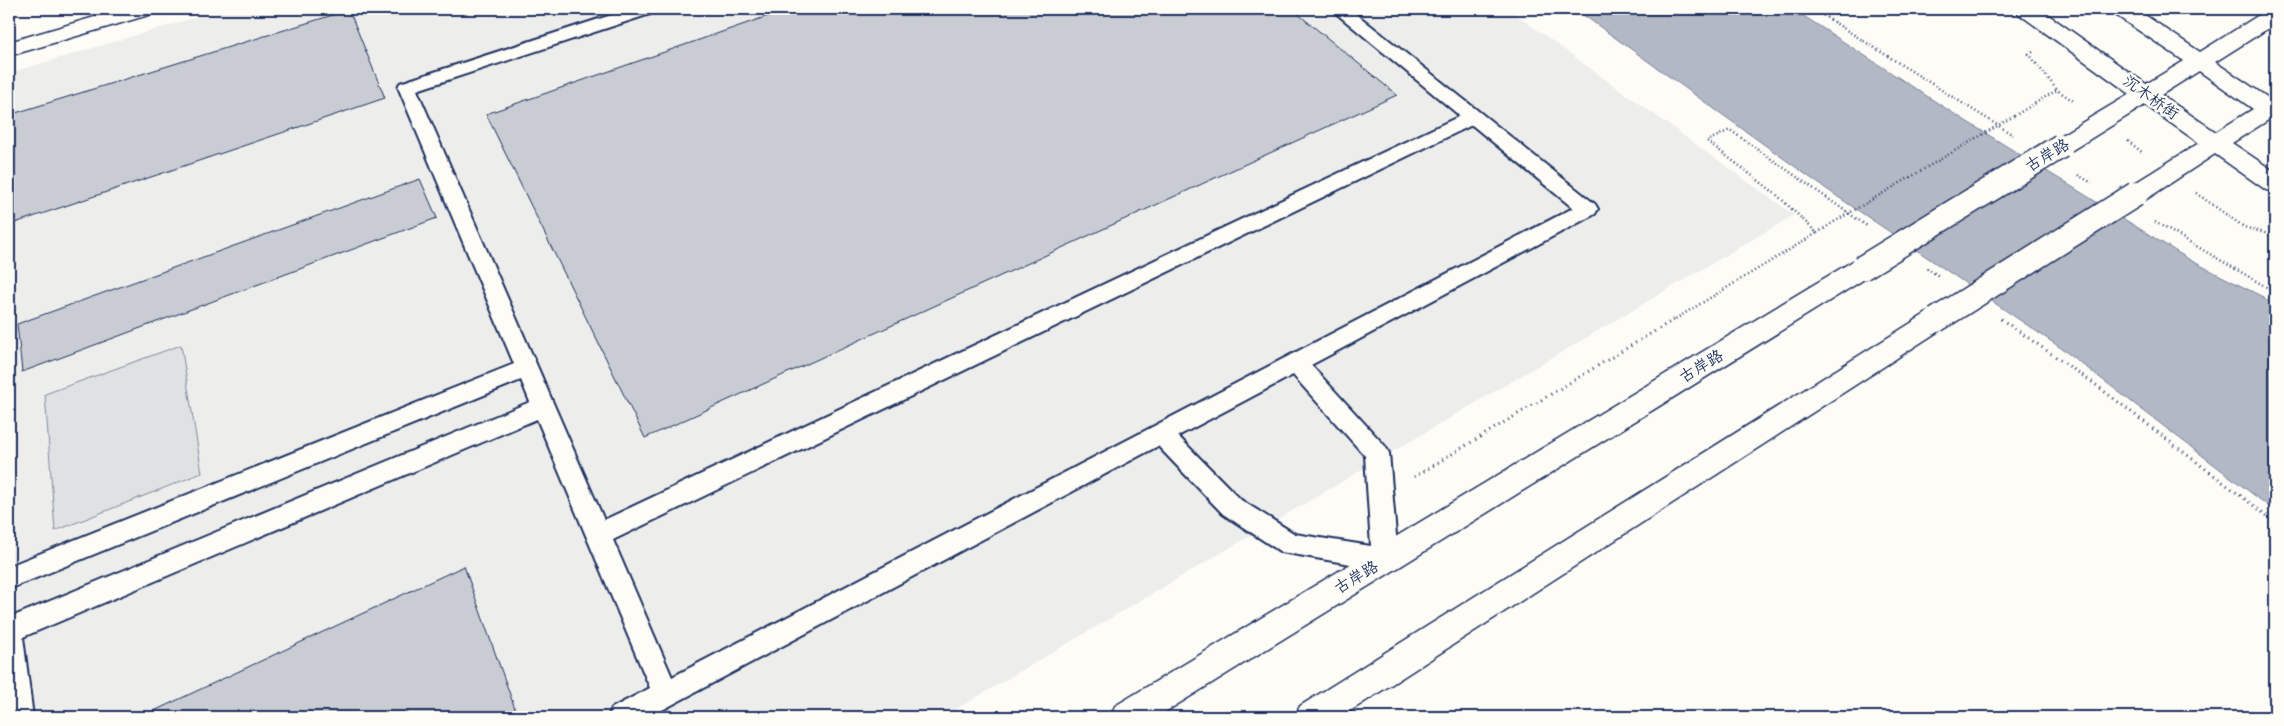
<svg xmlns="http://www.w3.org/2000/svg" width="2284" height="726" font-family="Sriracha,'LXGW WenKai TC',sans-serif">
<style>
.built{fill:#edeeec}
.green{fill:#e0e1e3;stroke:#7e88a0}
.water{fill:#b3b8c5;stroke:#76819c}
.building{fill:#c9ccd3;stroke:#1b2f5e}
.lines{fill:none;stroke-linecap:round;stroke-linejoin:round}
.service-casing{stroke:#1b2f5e;stroke-width:4}
.tertiary-casing{stroke:#1b2f5e;stroke-width:3}
.path-far1{stroke:#1b2f5e;stroke-width:2.5;stroke-dasharray:1 3;stroke-linecap:butt}
.path{stroke:#1b2f5e;stroke-width:3;stroke-dasharray:1 4.5;stroke-linecap:butt}
.service{fill:#fdfcf7;fill-rule:evenodd}
.tertiary{fill:#fdfcf7;fill-rule:evenodd}
.tertiary-bridge-casing{stroke:#1b2f5e;stroke-width:27;stroke-linecap:butt}
.path-bridge{stroke:#1b2f5e;stroke-width:2.5;stroke-dasharray:1 3;stroke-linecap:butt}
.tertiary-bridge{stroke:#fdfcf7;stroke-width:24}
.labels{text-anchor:middle;dominant-baseline:central;stroke-width:5;stroke-linejoin:round;paint-order:stroke}
.street-label{font-size:16px;fill:#1b2f5e;stroke:#fdfcf7}
</style>
<rect width="100%" height="100%" fill="#fdfcf7"/>
<filter id="ink" filterUnits="userSpaceOnUse"><feTurbulence type="fractalNoise" baseFrequency=".02" numOctaves="2"/><feDisplacementMap in="SourceGraphic" scale="10" xChannelSelector="R" yChannelSelector="G"/><feConvolveMatrix kernelMatrix="1 2 1 2 8 2 1 2 1" color-interpolation-filters="sRGB"/></filter>
<g filter="url(#ink)">
<polygon class="built" points="224,9 1508,9 1794,215 943,717 9,717 9,73"/>
<polygon class="green" points="181,345 202,473 55,531 45,394"/>
<polygon class="water" points="1575,9 1793,9 1953,113 2190,260 2263,297 2275,306 2275,511 2061,348 1822,186"/>
<g class="building">
<polygon points="788,9 1292,9 1397,95 645,438 486,114"/>
<polygon points="349,10 385,98 9,225 9,115"/>
<polygon points="420,179 437,218 22,372 17,324"/>
<polygon points="464,566 518,717 141,717"/>
</g>
<g class="lines">
<defs>
<path id="service" d="M 630,9 L 656,9 L 653,13 L 417,90 L 604,520 L 1460,116 L 1331,9 L 1350,9 L 1595,204 L 1598,209 L 1595,214 L 1311,365 L 1385,446 L 1389,453 L 1398,559 L 1394,567 L 1385,570 L 1281,552 L 1223,514 L 1158,446 L 649,717 L 608,717 L 612,708 L 650,688 L 537,419 L 23,637 L 33,717 L 9,717 L 9,618 L 530,402 L 521,380 L 9,589 L 9,566 L 514,364 L 398,87 L 400,83 ZM 1472,125 L 1573,208 L 672,677 L 613,540 ZM 1293,375 L 1365,456 L 1371,546 L 1295,534 L 1241,500 L 1178,436 Z"/>
<g id="tertiary">
<polygon points="122,9 155,9 152,14 9,56 9,42"/>
<path d="M 2016,9 L 2040,9 L 2146,84 L 2184,61 L 2114,14 L 2112,9 L 2136,9 L 2200,52 L 2267,10 L 2275,9 L 2275,24 L 2215,62 L 2270,99 L 2275,98 L 2275,120 L 2270,119 L 2232,143 L 2275,172 L 2275,192 L 2266,190 L 2215,154 L 2145,200 L 2136,202 L 2127,200 L 2124,194 L 2127,188 L 2199,143 L 2145,105 L 2069,152 L 2061,154 L 2053,152 L 2049,146 L 2053,140 L 2130,94 L 2019,14 ZM 2199,71 L 2253,109 L 2216,132 L 2161,95 Z"/>
<polygon points="1862,259 1871,261 1875,268 1871,275 1157,717 1110,717 1115,706 1853,261"/>
<polygon points="1936,310 1945,313 1949,320 1945,327 1341,717 1295,717 1300,706 1927,313"/>
</g>
</defs>
<use href="#service" class="service-casing"/>
<use href="#tertiary" class="tertiary-casing"/>
<g class="path-far1">
<polyline points="1813,9 2013,135"/>
<polyline points="2033,52 2029,54 2057,90 2075,102"/>
<polyline points="2014,116 2057,90"/>
<polyline points="2128,141 2143,153"/>
<polyline points="2078,175 2092,183"/>
<polyline points="2196,193 2244,227 2275,236"/>
<polyline points="2155,222 2275,292"/>
<polyline points="1817,233 1834,222"/>
<polyline points="1927,268 1940,277"/>
<polyline points="2001,319 2003,321"/>
<polyline points="1672,321 1817,233 1776,194 1707,141 1730,130 1867,226"/>
</g>
<g class="path">
<polyline points="2001,319 2092,382 2275,522"/>
<polyline points="1414,477 1675,319"/>
</g>
<use href="#service" class="service"/>
<use href="#tertiary" class="tertiary"/>
<defs>
<g id="tertiary-bridge">
<polyline points="1862,268 2061,146"/>
<polyline points="1936,320 2136,194"/>
</g>
</defs>
<use href="#tertiary-bridge" class="tertiary-bridge-casing"/>
<polyline class="path-bridge" points="1834,222 2014,116"/>
<use href="#tertiary-bridge" class="tertiary-bridge"/>
</g>
</g>
<g class="labels">
<g class="street-label">
<text transform="translate(2151 97) rotate(35)">沉木桥街</text>
<text transform="translate(2047 155) rotate(-31)">古岸路</text>
<text transform="translate(1701 366) rotate(-31)">古岸路</text>
<text transform="translate(1356 577) rotate(-31)">古岸路</text>
</g>
</g>
<rect width="2284" height="726" fill="none" stroke="#fdfcf7" stroke-width="30"/>
<rect x="15" y="15" width="2254" height="696" fill="none" stroke="#1b2f5e" stroke-width="2" filter="url(#ink)"/>
</svg>
